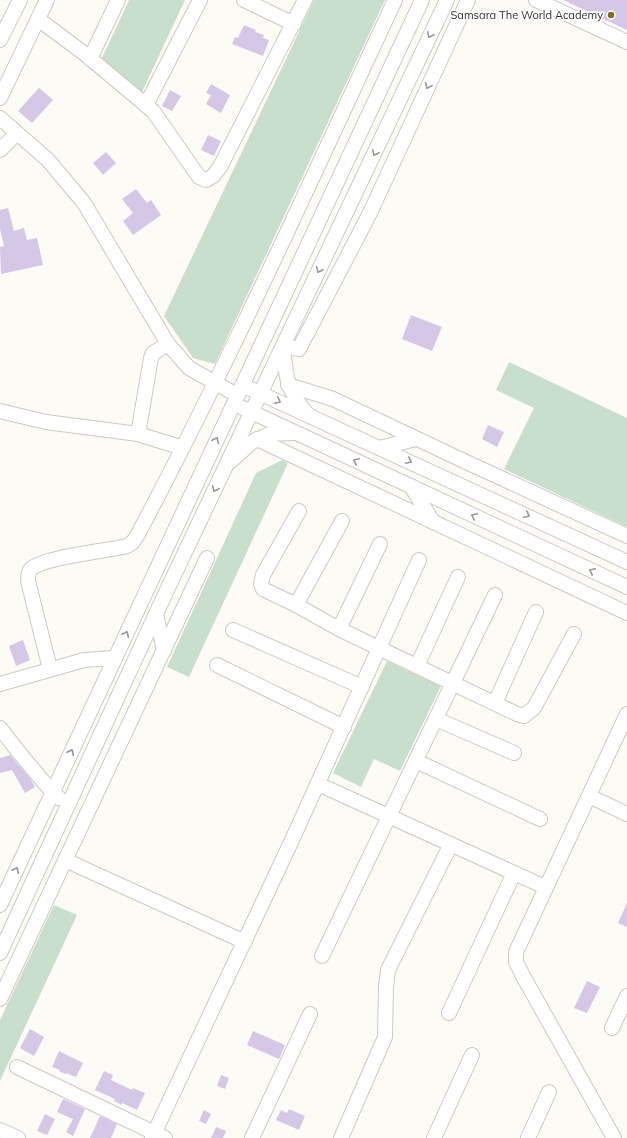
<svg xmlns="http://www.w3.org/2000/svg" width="627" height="1138" font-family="Mulish,sans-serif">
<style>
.green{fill:#c8dfce}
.building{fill:#d4c8e6}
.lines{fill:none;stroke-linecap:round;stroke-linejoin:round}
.minor-casing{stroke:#cccac4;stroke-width:16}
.minor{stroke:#fff;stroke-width:14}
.oneway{stroke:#989896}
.poi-dot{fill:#7b7316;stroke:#fff;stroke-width:1.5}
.labels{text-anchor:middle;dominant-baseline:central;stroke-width:3.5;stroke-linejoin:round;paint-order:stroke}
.poi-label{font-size:11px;fill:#30302d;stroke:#fff;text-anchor:end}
</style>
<rect width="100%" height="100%" fill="#fdfbf5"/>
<g class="green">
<polygon points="129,0 185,0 141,94 101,60"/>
<polygon points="314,0 385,0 215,364 193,358 164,316"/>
<polygon points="509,362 627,418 627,527 504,469 534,408 496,390"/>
<polygon points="282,460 288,463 189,677 167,667 256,473"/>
<polygon points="387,661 441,686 400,771 374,759 361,787 333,773"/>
<polygon points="54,905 77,915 0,1081 0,1020"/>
</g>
<g class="building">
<polygon points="563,0 627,0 627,30"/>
<polygon points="244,25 256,30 255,32 264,35 263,38 269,40 263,56 232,44 235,37 238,38"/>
<polygon points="211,84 230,95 221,113 206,104 211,95 206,93"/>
<polygon points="39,88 53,100 32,123 18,111"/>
<polygon points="170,90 181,96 172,111 162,106"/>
<polygon points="208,135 221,141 214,156 201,150"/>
<polygon points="106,152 116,163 103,175 93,163"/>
<polygon points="136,189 147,203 151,200 161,215 133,235 123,221 133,213 122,199"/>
<polygon points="8,208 14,231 24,228 27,240 37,238 43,265 1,274 0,247 4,246 0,229 0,210"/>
<polygon points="411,315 442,327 432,351 402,339"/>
<polygon points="488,425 504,432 497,447 482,439"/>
<polygon points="23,640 30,660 16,666 9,646"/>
<polygon points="10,755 30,778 35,787 25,793 12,770 0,773 0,758"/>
<polygon points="627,903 627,927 618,923"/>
<polygon points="587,981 600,987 587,1013 574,1008"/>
<polygon points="30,1029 44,1037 34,1056 20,1048"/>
<polygon points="253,1031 285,1045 279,1059 247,1045"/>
<polygon points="59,1051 83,1063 76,1077 66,1073 65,1074 59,1071 60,1070 52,1067"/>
<polygon points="104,1071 113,1075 111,1080 132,1090 133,1088 145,1093 137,1110 122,1103 122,1105 114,1101 115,1099 95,1090"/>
<polygon points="221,1075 229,1078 225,1089 217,1086"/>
<polygon points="63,1099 85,1109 73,1136 66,1132 73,1119 57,1112"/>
<polygon points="289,1109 305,1116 299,1130 276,1120 281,1110 287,1113"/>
<polygon points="204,1110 211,1114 206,1124 199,1121"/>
<polygon points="45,1114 55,1119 47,1135 37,1131"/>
<polygon points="100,1116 117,1124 111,1138 90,1138"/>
<polygon points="216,1127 226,1131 223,1138 211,1138"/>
</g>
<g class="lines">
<defs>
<g id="minor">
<polyline points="244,0 294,24"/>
<polyline points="536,0 627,42"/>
<polyline points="38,19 85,54 153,111 199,177 206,180 213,176 220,167 305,0"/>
<polyline points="0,40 20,0"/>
<polyline points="90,59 118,0"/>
<polyline points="0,98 47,0"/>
<polyline points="146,105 200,0"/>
<polyline points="0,118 48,160 84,203 168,344 189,368 237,395"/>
<polyline points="0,150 17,133"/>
<polyline points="242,385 627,562"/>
<polyline points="288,385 333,399 464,461 627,536"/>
<polyline points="243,408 627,587"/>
<polyline points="0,411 46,422 138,434 183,448"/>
<path d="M 307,414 C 286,388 286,378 283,346 L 299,349 L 370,213 L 468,0"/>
<polyline points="138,434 151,358 153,353 168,344"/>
<polyline points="257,439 627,613"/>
<polyline points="379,448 416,439"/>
<polyline points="231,461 252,442 270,434 293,433"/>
<polyline points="411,486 433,522"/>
<polyline points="299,511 263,575 261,584 263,589 296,605 339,629 517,714 524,716 534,708 574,634"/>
<polyline points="296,605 342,521"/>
<polyline points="156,614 164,651"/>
<polyline points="339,629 380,544"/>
<polyline points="233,630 362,687"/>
<polyline points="217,665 344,727"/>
<polyline points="417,666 458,577"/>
<path d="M 50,669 L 28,581 C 28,577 28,572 31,569 C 42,557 108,551 127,546 L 132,543 L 137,536 C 230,361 311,180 395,0"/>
<polyline points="0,684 84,660 115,658"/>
<polyline points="495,703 536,612"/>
<polyline points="436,719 514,753"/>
<polyline points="0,728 17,750 53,793 59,798"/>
<polyline points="416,761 540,819"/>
<polyline points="318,784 545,887"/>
<polyline points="589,796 627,814"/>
<polyline points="65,860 245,942"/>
<polyline points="0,905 422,0"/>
<polyline points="0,953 167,590 447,0"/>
<polyline points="322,956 495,595"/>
<polyline points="0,999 207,558"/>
<polyline points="449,1013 514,873"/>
<polyline points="612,1028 627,996"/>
<polyline points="17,1067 165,1138"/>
<polyline points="0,1130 18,1138"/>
<polyline points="152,1138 292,840 419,560"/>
<polyline points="252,1138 310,1014"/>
<polyline points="341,1138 385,1037 386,987 388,970 451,844"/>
<polyline points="434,1138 472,1055"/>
<polyline points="528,1138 549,1092"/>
<polyline points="614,1138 523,976 516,962 516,952 627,714"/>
</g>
</defs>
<use href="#minor" class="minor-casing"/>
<use href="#minor" class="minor"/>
</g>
<defs><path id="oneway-chevron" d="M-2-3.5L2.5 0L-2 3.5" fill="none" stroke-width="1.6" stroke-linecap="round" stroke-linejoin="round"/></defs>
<g class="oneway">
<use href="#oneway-chevron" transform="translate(430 35) rotate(115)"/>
<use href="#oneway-chevron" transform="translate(428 86) rotate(115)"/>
<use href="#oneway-chevron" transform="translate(375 153) rotate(115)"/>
<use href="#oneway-chevron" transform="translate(319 270) rotate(115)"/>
<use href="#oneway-chevron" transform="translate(278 401) rotate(25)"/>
<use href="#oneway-chevron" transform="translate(216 440) rotate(-65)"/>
<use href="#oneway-chevron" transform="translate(356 461) rotate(-155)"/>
<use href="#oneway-chevron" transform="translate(409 461) rotate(25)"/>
<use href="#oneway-chevron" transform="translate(215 489) rotate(115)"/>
<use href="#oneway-chevron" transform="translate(527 515) rotate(25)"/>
<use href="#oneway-chevron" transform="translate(474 516) rotate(-155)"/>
<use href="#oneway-chevron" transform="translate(592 571) rotate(-155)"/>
<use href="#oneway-chevron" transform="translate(126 634) rotate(-65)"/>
<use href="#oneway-chevron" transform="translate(71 752) rotate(-65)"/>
<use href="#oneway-chevron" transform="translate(16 870) rotate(-65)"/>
</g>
<circle class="poi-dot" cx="611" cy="15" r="4"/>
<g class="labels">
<g class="poi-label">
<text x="603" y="15">Samsara The World Academy</text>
</g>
</g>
</svg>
